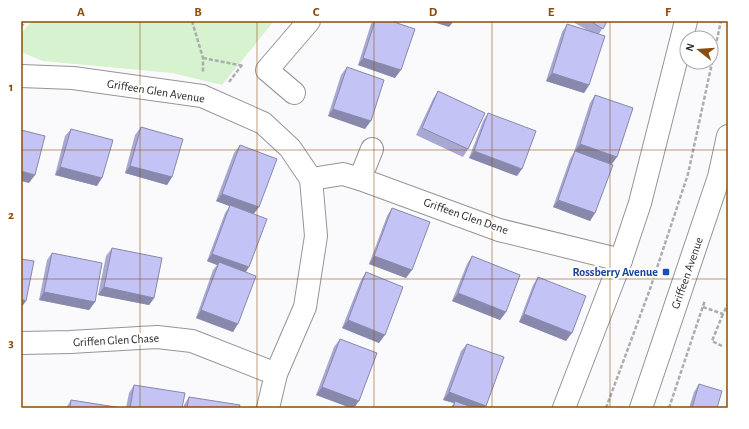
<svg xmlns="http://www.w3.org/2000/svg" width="749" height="429" font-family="'Alegreya Sans',sans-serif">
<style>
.green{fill:#d6f2ce}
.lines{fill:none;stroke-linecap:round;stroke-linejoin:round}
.minor-casing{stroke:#959599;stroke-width:24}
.tertiary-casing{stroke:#959599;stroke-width:24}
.path{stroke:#adadaf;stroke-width:2.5;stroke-dasharray:4 2;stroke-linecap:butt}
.minor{stroke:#fff;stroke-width:22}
.tertiary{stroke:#fff;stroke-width:22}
.wall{fill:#a8a8d3}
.shaded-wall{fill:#8888ac}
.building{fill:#c3c3f5;stroke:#8888ac}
.grid{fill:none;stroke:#8a4d0d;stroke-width:1;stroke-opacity:0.55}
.transit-dot{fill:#1a4fb4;stroke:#fff;stroke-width:1.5}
.labels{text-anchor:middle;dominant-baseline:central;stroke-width:4;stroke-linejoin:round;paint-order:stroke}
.street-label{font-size:12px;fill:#29292a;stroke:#fff}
.transit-label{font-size:12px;font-weight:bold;fill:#164399;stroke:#fff;text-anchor:end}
.neatline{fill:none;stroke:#8a4d0d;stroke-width:1.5}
.grid-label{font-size:13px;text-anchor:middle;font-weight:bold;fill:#8a4d0d}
</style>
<rect width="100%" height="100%" fill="#fafafd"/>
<polygon class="green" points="32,21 274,21 222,85 172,73 43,61 21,52 22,32"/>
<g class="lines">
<defs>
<g id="minor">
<polyline points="21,76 73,78 202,96 263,123 290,148 311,179 316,236 305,307 276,374 268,408"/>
<polyline points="294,93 267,70 309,21"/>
<polyline points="311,179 343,174 360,179 499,230 621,260"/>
<polyline points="360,179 372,149"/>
<polyline points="21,343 70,342 157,337 192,341 276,374"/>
<polyline points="564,408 621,260 640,203 686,21"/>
</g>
<polyline id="tertiary" points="641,408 719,177 728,136"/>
</defs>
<use href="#minor" class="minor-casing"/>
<use href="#tertiary" class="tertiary-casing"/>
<g class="path">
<polyline points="192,21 203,58 203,72"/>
<polyline points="21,27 25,21"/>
<polyline points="203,58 244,66"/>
<polyline points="229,82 242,65"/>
<polyline points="703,307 723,314 728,304"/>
<polyline points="722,346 712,341 723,314"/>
<polyline points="606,408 650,289 688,174 721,21"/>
<polyline points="669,408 705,300"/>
</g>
<use href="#minor" class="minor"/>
<use href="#tertiary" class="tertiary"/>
</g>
<g class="wall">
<polygon points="373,21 391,21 395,78 358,65 371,24"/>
<polygon points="571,21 607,21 599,34 589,85 584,93 546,81 562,32 567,24 587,30"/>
<polygon points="347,67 365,129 328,116 341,75"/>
<polygon points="438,91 468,149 463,157 416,135 433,99"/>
<polygon points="595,95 612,164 604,162 595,213 590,221 553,207 570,159 574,152 590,103"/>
<polygon points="488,113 517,176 469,158 483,121"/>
<polygon points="141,127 172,177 167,185 125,173 135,135"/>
<polygon points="71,129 97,186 55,175 65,136"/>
<polygon points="240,145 254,214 246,272 233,332 196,318 213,270 217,265 207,261 225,213 230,206 216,201 234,153"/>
<polygon points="392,208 406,278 369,264 387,216"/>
<polygon points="112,248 154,298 149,305 98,295 106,256"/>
<polygon points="52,253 95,302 89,310 39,300 47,260"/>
<polygon points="472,256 506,312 500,320 452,301 467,264"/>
<polygon points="366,272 379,343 342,328 361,280"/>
<polygon points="538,277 566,341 519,322 533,285"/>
<polygon points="340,339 354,408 351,408 316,395 334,347"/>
<polygon points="467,344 486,406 484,408 450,408 454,403 443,400 461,351"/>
<polygon points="699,384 717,408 689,408 694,392"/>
<polygon points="134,385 182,408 126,408 129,393"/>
<polygon points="189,397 239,408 183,408 184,405"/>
<polygon points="71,400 122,408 66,408"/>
</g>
<g class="shaded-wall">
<polygon points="430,21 454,21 449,27"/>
<polygon points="363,58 401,70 395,78 358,65"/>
<polygon points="552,73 589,85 584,93 546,81"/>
<polygon points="333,109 371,121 365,129 328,116"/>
<polygon points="580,144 617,157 612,164 574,152"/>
<polygon points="474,151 522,169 517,176 469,158"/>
<polygon points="130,166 172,177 167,185 125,173"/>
<polygon points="60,167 102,178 97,186 55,175"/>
<polygon points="21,171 35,175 29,183 21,181"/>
<polygon points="222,194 259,207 253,215 216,201"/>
<polygon points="558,200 595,213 590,221 553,207"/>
<polygon points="212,254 249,267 244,275 219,262 217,265 207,261"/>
<polygon points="374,256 412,270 406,278 369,264"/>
<polygon points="104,287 154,298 149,305 98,295"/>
<polygon points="44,292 95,302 89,310 39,300"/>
<polygon points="458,293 506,312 500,320 452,301"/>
<polygon points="21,299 26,301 21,308"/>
<polygon points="201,310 238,324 233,332 196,318"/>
<polygon points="524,314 572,333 566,341 519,322"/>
<polygon points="348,320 385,335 379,343 342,328"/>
<polygon points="322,387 359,401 354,408 351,408 316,395"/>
<polygon points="449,392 486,406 484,408 466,408 455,401 454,403 443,400"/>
</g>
<g class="building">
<polygon points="375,21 391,21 415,29 401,70 363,58"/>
<polygon points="590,21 607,21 603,29"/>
<polygon points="567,24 605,36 589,85 552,73"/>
<polygon points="347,67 384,80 371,121 333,109"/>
<polygon points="438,91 485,113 468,149 422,128"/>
<polygon points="595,95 633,108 617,157 580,144"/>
<polygon points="488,113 536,131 522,169 474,151"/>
<polygon points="141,127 183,139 172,177 130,166"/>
<polygon points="71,129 113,140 102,178 60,167"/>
<polygon points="21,130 45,136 35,175 21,171"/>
<polygon points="240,145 277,159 259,207 222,194"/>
<polygon points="575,151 613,165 595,213 558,200"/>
<polygon points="230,205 267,219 249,267 212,254"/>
<polygon points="392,208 430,222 412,270 374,256"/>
<polygon points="112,248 162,258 154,298 104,287"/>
<polygon points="52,253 102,263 95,302 44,292"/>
<polygon points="472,256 520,275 506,312 458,293"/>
<polygon points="21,259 34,261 26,301 21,299"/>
<polygon points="219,262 256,276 238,324 201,310"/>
<polygon points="366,272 403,287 385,335 348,320"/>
<polygon points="538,277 586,296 572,333 524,314"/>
<polygon points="340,339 377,353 359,401 322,387"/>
<polygon points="467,344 504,357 486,406 449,392"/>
<polygon points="699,384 722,391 717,408 692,408"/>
<polygon points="134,385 185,393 182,408 130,408"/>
<polygon points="189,397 240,405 239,408 187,408"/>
<polygon points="71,400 122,408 70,408"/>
<polygon points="455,401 474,408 453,408"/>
</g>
<path class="grid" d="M 140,21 L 140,408M 257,21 L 257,408M 374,21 L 374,408M 492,21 L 492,408M 610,21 L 610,408M 21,150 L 728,150M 21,279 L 728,279"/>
<rect class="transit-dot" x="662" y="268" width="8" height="8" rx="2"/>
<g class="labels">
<g class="street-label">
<text transform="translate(156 91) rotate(9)">Griffeen Glen Avenue</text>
<text transform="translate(466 216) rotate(19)">Griffeen Glen Dene</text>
<text transform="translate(687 273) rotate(-71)">Griffeen Avenue</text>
<text transform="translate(116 340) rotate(-3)">Griffen Glen Chase</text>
</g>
<g class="transit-label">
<text x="658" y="272">Rossberry Avenue</text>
</g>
</g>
<rect width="749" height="429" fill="none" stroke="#ffffff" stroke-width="44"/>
<g transform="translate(699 50) rotate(287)"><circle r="19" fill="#ffffff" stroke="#a9a9aa"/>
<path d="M0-3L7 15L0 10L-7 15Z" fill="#8a4d0d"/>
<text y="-6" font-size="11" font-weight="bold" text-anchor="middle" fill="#29292a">N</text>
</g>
<rect x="22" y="22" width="705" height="385" class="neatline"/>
<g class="grid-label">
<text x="81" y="16">A</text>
<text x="198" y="16">B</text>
<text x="316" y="16">C</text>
<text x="433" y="16">D</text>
<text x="551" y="16">E</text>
<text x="668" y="16">F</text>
<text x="11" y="91">1</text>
<text x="11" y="219">2</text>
<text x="11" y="347">3</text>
</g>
</svg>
